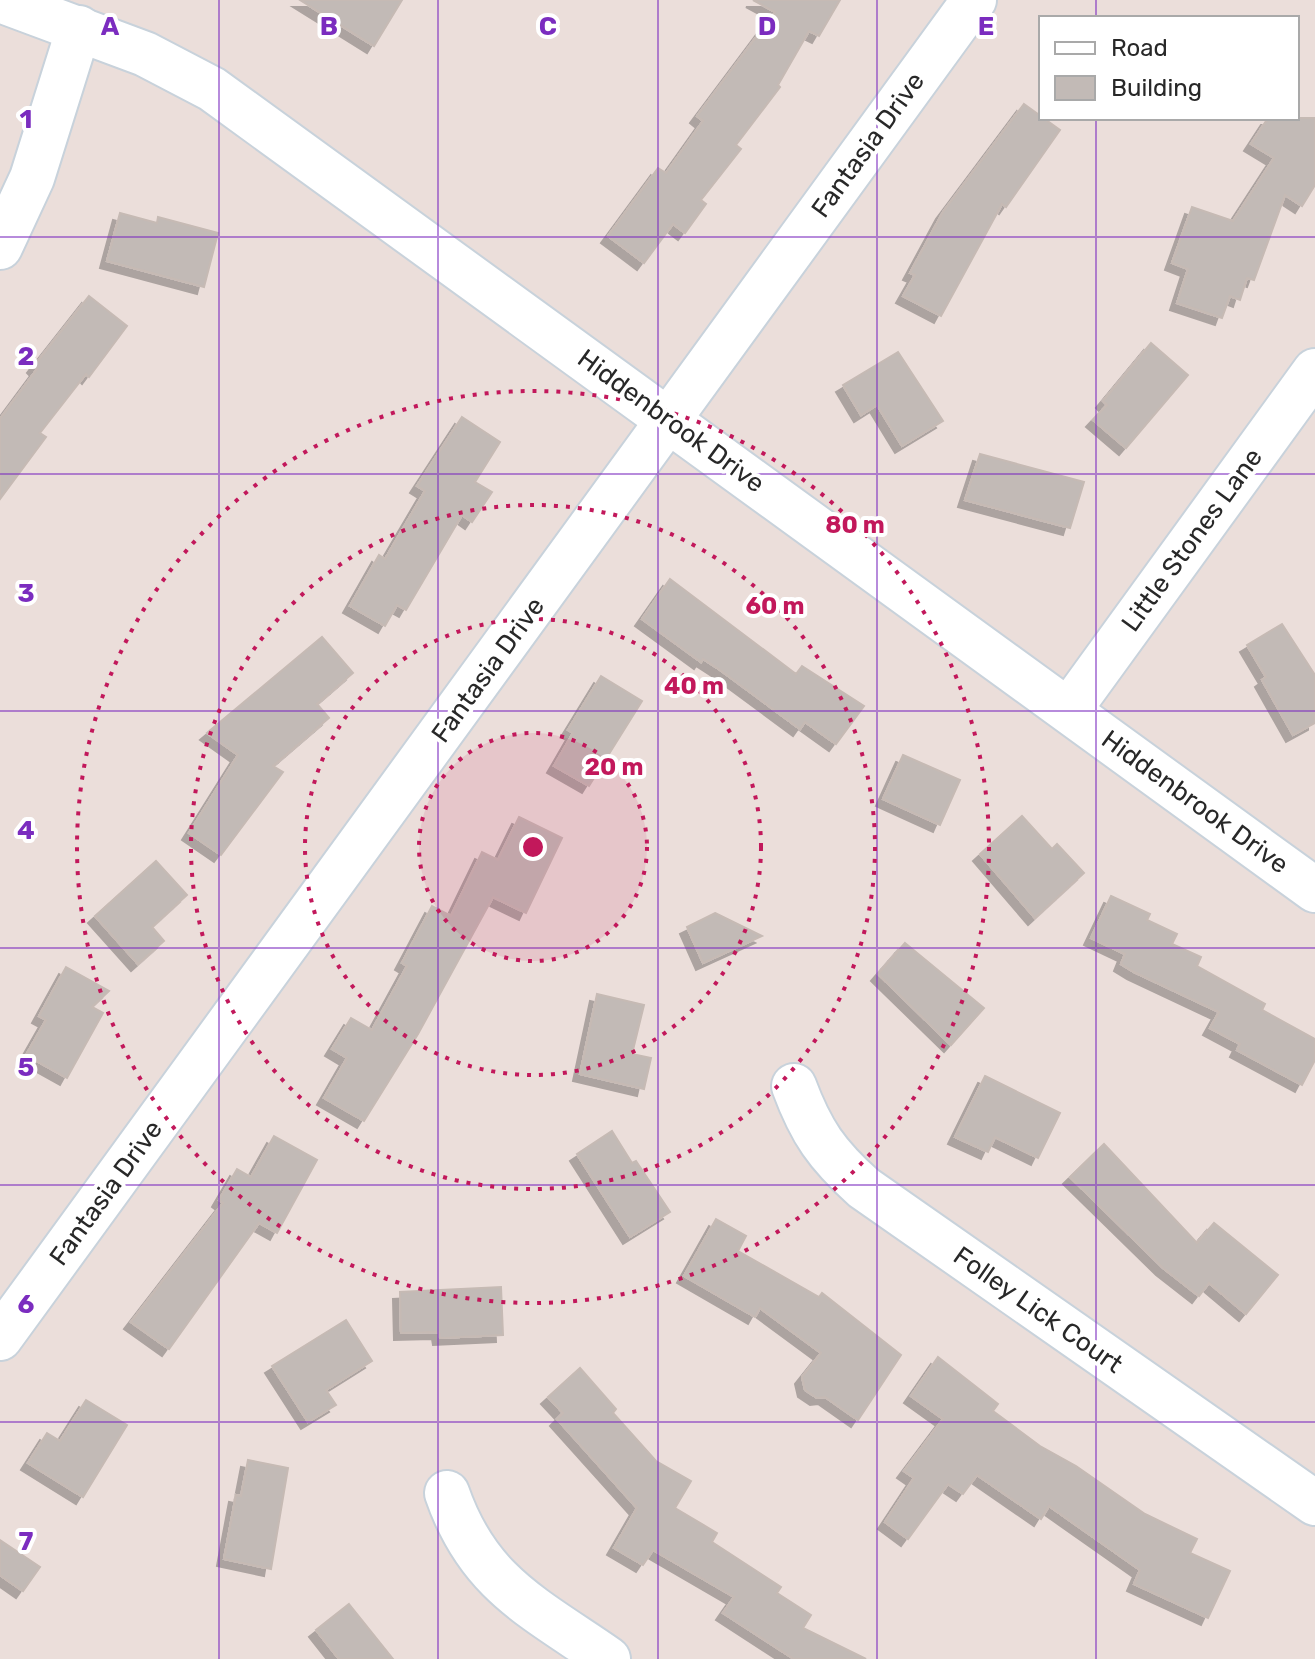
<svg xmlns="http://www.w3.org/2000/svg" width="1315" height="1659" font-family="Rubik,sans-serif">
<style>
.building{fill:#c2bab6;stroke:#c6bab4;stroke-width:2;filter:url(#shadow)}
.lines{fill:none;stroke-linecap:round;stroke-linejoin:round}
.minor-casing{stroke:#c8d2db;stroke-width:48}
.tertiary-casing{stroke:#c8d2db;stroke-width:48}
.minor{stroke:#fff;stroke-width:44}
.tertiary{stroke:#fff;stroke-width:44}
.grid{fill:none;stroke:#7b2cbf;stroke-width:2;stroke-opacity:0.55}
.ring{fill:none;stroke:#c2185b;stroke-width:4;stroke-dasharray:4 8}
.labels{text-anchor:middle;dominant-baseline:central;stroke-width:8;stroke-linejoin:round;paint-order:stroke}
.street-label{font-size:26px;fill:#282828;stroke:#fff}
.grid-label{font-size:26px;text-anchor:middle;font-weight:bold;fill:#7b2cbf;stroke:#fff;stroke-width:8;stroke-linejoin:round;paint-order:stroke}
.centre{fill:#c2185b;stroke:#fff;stroke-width:4}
.ring-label{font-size:24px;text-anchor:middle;font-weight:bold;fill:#c2185b;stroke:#fff;stroke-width:8;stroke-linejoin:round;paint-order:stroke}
</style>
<defs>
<filter id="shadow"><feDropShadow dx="-7" dy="7" stdDeviation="0" flood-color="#0004"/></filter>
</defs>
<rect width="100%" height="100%" fill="#ebdeda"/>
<g class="building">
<polygon points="300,0 402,0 374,46"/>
<polygon points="753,0 840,0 819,36 809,31 778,85 780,87 736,145 741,149 701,200 706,204 685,233 673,224 644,263 608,236 658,168 666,173 703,121 697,116 775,12"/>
<polygon points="1024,104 1060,130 1006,207 1002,204 941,316 903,296 915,275 910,273 943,212"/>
<polygon points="1268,118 1315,118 1315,185 1302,206 1285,195 1254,280 1247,278 1240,300 1230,296 1222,318 1177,303 1188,269 1172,263 1192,207 1233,221 1274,158 1251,144"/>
<polygon points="120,213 157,223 158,217 218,233 204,287 107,261"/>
<polygon points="89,296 127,326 89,377 86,374 40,433 46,437 0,499 0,419 37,369 34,366"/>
<polygon points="1151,343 1188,375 1126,448 1093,420 1107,405 1103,401"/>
<polygon points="898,352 943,421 902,446 877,405 861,415 843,385"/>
<polygon points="462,417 500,442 475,482 492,492 472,522 462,515 406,610 397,605 385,626 350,606 379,555 385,559 425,491 417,486"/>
<polygon points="980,454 1084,482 1070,528 965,500"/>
<polygon points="670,579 796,674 802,666 864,706 836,744 805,722 800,729 720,670 703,659 701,662 642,619"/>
<polygon points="1282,624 1315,675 1315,723 1293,735 1262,680 1266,677 1247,645"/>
<polygon points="322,637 353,673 317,704 329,718 273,766 283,772 221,855 189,833 238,755 207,733"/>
<polygon points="601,676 642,701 589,786 554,766 573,733 568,730"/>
<polygon points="903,755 960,780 940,825 883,799"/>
<polygon points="1022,816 1052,849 1057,844 1084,873 1035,918 980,854"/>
<polygon points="519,817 562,838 526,913 493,897 418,1034 364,1121 324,1098 347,1058 332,1049 351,1018 372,1030 407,966 402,963 432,906 451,916 482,852 498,860"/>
<polygon points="156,861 187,895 152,927 164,941 138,964 95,916"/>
<polygon points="1111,896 1150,914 1147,920 1177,934 1172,944 1201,957 1197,966 1265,1004 1262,1010 1315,1039 1315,1060 1302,1085 1237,1050 1240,1044 1210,1028 1219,1012 1134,972 1121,964 1125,954 1091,938"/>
<polygon points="715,913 762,936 703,963 687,927"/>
<polygon points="905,943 984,1008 951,1045 878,974"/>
<polygon points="66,967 109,991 92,1007 103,1013 67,1078 26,1055 46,1020 39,1016"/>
<polygon points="597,994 644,1005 632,1054 651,1058 644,1089 580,1074"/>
<polygon points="985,1076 1060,1113 1038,1158 995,1137 988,1152 955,1137"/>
<polygon points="612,1131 632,1163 636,1161 670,1212 630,1237 577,1154"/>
<polygon points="274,1136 317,1160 277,1233 259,1223 169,1349 131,1322 223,1203 219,1200 237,1169 251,1177"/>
<polygon points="1104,1144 1197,1243 1214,1223 1278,1275 1246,1314 1209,1283 1199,1296 1163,1268 1070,1177"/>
<polygon points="716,1219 746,1236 738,1251 819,1297 822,1293 901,1355 858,1420 825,1397 817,1398 805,1390 802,1377 821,1353 760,1308 755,1317 684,1276"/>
<polygon points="501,1287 503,1335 440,1338 439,1332 401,1333 400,1292"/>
<polygon points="346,1320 372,1361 326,1390 336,1405 308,1422 272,1366"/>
<polygon points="938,1357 998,1404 993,1411 1040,1446 1076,1466 1145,1514 1197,1539 1190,1553 1230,1571 1208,1618 1134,1584 1140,1570 1049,1506 1041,1519 977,1475 963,1494 948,1484 908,1539 885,1522 914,1478 904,1471 943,1419 911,1396"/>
<polygon points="580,1368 616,1409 613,1413 656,1461 691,1481 675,1508 717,1533 712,1542 781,1587 777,1593 811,1615 803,1628 866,1659 794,1659 723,1613 734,1597 653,1550 643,1565 614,1548 637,1508 557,1419 563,1413 548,1397"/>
<polygon points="86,1400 127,1425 83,1497 28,1463 47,1433 60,1441"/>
<polygon points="248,1460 288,1468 271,1569 224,1559 236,1495 241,1496"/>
<polygon points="0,1540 40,1567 23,1591 0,1575"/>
<polygon points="349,1604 393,1659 339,1659 316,1630"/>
</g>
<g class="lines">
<defs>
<g id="minor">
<polyline points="0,247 32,178 79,28"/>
<polyline points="1069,710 1315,371"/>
<path d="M 794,1086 C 811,1132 827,1155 864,1188 L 1315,1503"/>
<polyline points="0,1338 974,0"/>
<path d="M 447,1493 C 478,1583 533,1607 608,1659"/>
</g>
<polyline id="tertiary" points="0,0 145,54 212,89 1315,890"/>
</defs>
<use href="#minor" class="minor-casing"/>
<use href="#tertiary" class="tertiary-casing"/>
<use href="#minor" class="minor"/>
<use href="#tertiary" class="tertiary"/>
</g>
<path class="grid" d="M 219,0 L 219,1659M 438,0 L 438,1659M 658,0 L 658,1659M 877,0 L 877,1659M 1096,0 L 1096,18M 1096,118 L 1096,1659M 0,237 L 1315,237M 0,474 L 1315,474M 0,711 L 1315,711M 0,948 L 1315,948M 0,1185 L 1315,1185M 0,1422 L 1315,1422"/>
<circle cx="533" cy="847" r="114" fill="#c2185b" fill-opacity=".12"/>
<g class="ring">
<circle cx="533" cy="847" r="114"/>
<circle cx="533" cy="847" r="228"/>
<circle cx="533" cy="847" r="342"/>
<circle cx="533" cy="847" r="456"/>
</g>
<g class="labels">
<g class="street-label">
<text transform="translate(868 145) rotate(-54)">Fantasia Drive</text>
<text transform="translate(671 421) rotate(36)">Hiddenbrook Drive</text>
<text transform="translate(1192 540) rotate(-54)">Little Stones Lane</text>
<text transform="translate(488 670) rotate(-54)">Fantasia Drive</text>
<text transform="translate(1195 802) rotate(36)">Hiddenbrook Drive</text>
<text transform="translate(106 1193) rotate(-54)">Fantasia Drive</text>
<text transform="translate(1038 1310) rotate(35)">Folley Lick Court</text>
</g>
</g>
<g class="grid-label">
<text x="110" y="35">A</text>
<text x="329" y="35">B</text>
<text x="548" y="35">C</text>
<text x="767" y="35">D</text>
<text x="986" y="35">E</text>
<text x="26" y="128">1</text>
<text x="26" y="365">2</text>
<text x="26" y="602">3</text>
<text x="26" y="839">4</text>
<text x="26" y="1076">5</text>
<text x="26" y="1313">6</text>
<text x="26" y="1550">7</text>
</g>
<circle cx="533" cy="847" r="12" class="centre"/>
<g class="ring-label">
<text x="855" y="533">80 m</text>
<text x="775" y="614">60 m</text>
<text x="694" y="694">40 m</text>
<text x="614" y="775">20 m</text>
</g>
<rect x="1039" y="16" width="260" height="104" fill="#ffffff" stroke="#a9a9a9" stroke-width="2"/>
<rect x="1055" y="42" width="40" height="12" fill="#ffffff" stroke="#a9a9a9" stroke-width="2"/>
<text x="1111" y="56" font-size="24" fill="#282828">Road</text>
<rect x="1055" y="76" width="40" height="24" fill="#c2bab6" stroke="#a9a9a9" stroke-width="2"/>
<text x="1111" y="96" font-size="24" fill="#282828">Building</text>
</svg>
